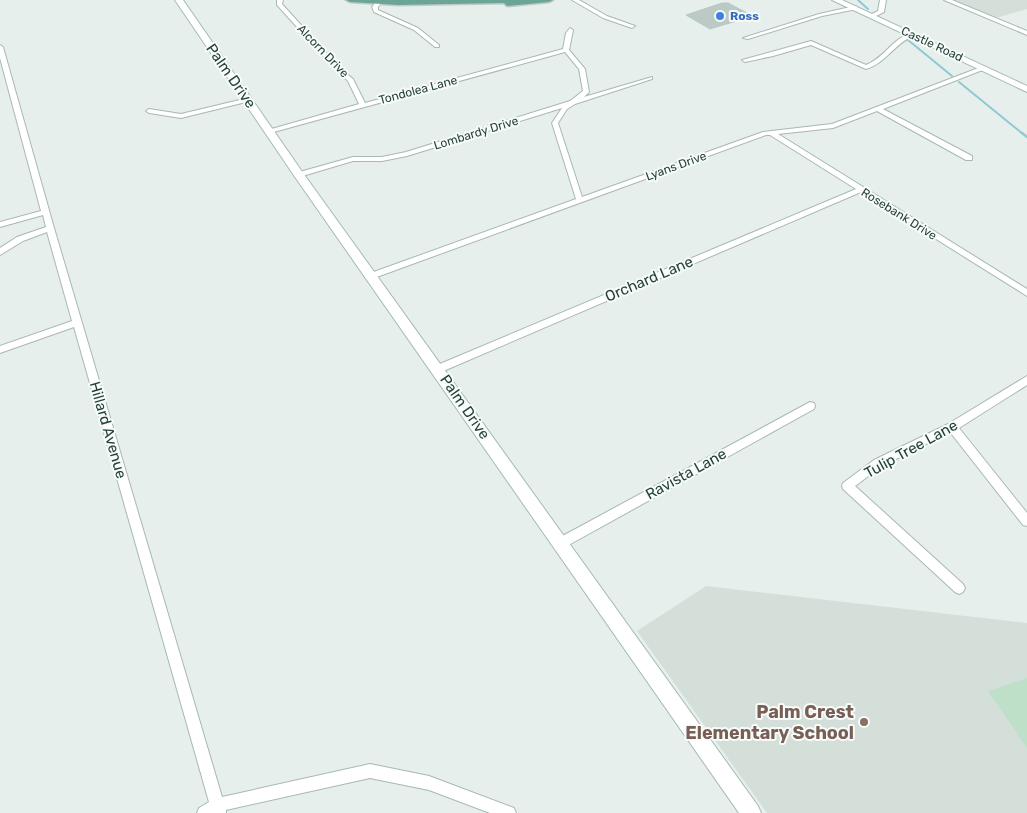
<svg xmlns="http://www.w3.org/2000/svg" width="1027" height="813" font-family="Rubik,sans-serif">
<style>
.built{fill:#d4dfda}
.green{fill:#bfe0c8}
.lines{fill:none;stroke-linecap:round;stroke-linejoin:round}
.stream-far1{stroke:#8ec9d4;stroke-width:2}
.stream{stroke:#8ec9d4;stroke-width:2.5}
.building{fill:#bbcac4;stroke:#b8c9c2}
.street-casing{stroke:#a8b8b2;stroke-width:2}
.secondary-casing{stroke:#a4bbb3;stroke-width:2}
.primary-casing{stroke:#c2cac8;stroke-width:3}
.street{fill:#fff;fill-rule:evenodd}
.secondary{fill:#fff;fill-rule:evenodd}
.primary{fill:#6aa596;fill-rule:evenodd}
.shop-dot{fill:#3f7fe0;stroke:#f7fbf9;stroke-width:2}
.education-dot{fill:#8d6e63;stroke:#f7fbf9;stroke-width:2}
.labels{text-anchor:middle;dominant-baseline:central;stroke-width:4;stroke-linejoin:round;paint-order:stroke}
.far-shop-label{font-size:12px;font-weight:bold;fill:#366cbe;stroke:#f7fbf9;text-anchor:start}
.far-street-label{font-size:12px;fill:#24423a;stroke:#f7fbf9}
.street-label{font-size:15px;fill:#24423a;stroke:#f7fbf9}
.near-education-label{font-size:18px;font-weight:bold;fill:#785e54;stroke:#f7fbf9;text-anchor:end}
</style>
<rect width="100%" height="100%" fill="#e6efeb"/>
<g class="built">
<polygon points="953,0 1027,0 1027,9 996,18"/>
<polygon points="706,586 1027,623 1027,813 767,813 637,631"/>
</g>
<polygon class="green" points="1027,678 1027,748 988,691"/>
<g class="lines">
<g class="stream-far1">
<polyline points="858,0 868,9"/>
<polyline points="908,40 952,76"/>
<polyline points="959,82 1023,134"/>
</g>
<polyline class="stream" points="1022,133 1027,137"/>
</g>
<polygon class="building" points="722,3 728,3 753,16 710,29 686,15"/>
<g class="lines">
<defs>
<g id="street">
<polygon points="277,0 283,0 282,4 339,67 353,79 365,103 563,49 566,33 570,28 573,30 569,50 585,69 589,92 584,97 652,77 652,79 575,104 567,109 558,123 582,197 763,132 832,124 981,67 985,67 985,69 883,109 972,156 972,160 966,160 877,111 833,128 778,134 1027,289 1027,296 861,192 441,372 435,372 433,369 435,366 856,189 770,135 766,135 374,278 368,278 368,274 576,199 552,123 562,108 407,156 382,161 353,161 299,177 295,175 296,173 353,157 382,157 406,152 570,101 583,91 579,69 565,52 270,133 268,132 268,130 359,104 348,81 335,69 277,5"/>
<polygon points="572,0 579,0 607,16 635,26 632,28 603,18"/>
<polygon points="880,0 886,0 884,12 874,17 870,17 870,15 878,11"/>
<polygon points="944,0 952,0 1027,31 1027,35"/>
<polygon points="377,1 382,2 378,7 378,10 418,28 439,45 439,47 435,47 414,30 374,12 372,7"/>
<polygon points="855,6 857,7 857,9 822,16 748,39 743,38 819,14"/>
<path d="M 911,33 L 914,35 L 913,36 C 894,44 886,63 866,69 L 811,45 L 773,56 L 745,62 L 742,60 L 811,41 L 866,65 C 884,58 892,39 911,33 Z"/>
<polygon points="0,45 3,47 54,228 222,797 370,764 429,776 514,808 516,813 490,813 429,790 370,778 226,810 226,813 197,813 199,808 209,802 74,327 0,353 0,346 72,321 47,232 23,241 0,255 0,248 17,237 46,227 43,215 0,227 0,222 41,211 0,58"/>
<polygon points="248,98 250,99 250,101 181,118 149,113 146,111 149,109 181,114"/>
<polygon points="1027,376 1027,385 959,428 1027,513 1027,526 1023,525 950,432 882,466 855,486 963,584 965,588 963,592 959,594 955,592 843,489 842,486 843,483 874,460 948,424"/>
<polygon points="810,402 814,403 815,406 814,409 565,547 561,548 557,547 555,543 557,539"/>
</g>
<g id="secondary">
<polygon points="175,0 183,0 303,173 758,806 761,813 739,813 295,177"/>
<polygon points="832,0 842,0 1027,86 1027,92"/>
</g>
<polygon id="primary" points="346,0 553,0 549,2 507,6 504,3 398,5 350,2"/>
</defs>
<use href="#street" class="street-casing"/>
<use href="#secondary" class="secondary-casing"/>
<use href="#primary" class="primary-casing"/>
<use href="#street" class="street"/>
<use href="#secondary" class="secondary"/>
<use href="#primary" class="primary"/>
</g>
<circle class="shop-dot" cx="720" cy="16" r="5"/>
<circle class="education-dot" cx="864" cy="722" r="5"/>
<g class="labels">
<g class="far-shop-label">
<text x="730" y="16">Ross</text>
</g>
<g class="far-street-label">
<text transform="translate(932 44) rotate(25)">Castle Road</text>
<text transform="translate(323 51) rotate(46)">Alcorn Drive</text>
<text transform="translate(418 90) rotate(-15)">Tondolea Lane</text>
<text transform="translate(476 133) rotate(-17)">Lombardy Drive</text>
<text transform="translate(676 166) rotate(-20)">Lyans Drive</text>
<text transform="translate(899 214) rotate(32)">Rosebank Drive</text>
</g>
<g class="street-label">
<text transform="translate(231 76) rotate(55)">Palm Drive</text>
<text transform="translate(649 279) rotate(-23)">Orchard Lane</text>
<text transform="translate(465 407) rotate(55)">Palm Drive</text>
<text transform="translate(108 430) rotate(74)">Hillard Avenue</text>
<text transform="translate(911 449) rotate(-29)">Tulip Tree Lane</text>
<text transform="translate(686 474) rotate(-29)">Ravista Lane</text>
</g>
<g class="near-education-label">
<text x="854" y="712">Palm Crest<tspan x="854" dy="21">Elementary School</tspan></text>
</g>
</g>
</svg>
